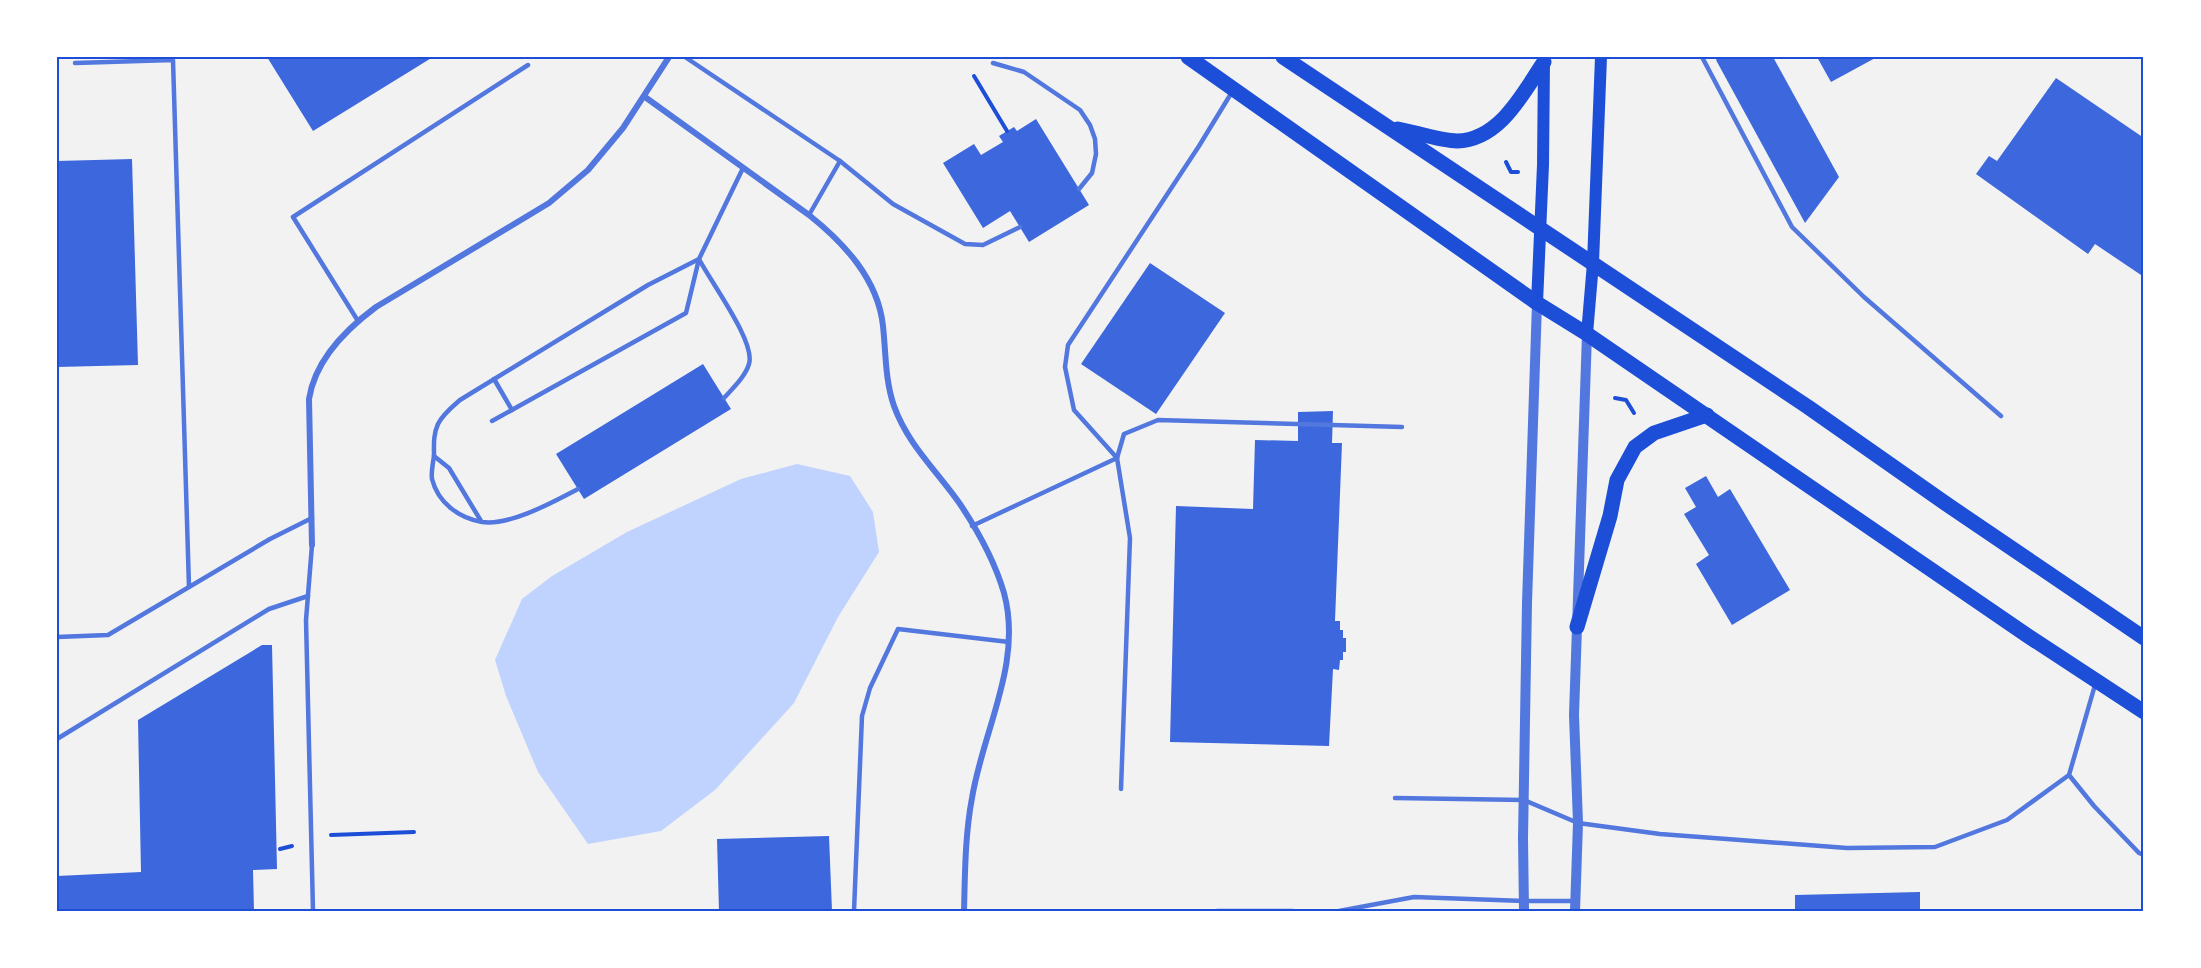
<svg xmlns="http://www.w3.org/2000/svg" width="2201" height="968" font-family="Raleway,sans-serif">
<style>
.water{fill:#bfd3fe}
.building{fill:#3d67dc}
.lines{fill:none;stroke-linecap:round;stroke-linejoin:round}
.path{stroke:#1d4ed8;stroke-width:4}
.service{stroke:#5277de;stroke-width:4.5}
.minor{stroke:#5277de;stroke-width:6}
.tertiary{stroke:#5277de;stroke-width:10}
.secondary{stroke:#1d4ed8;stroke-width:12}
.primary{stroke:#1d4ed8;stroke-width:15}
.neatline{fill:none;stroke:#1d4ed8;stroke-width:2}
</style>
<rect width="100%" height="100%" fill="#f2f2f2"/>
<polygon class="water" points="797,464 850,476 873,512 879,552 838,617 794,703 715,790 661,831 588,844 538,772 506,696 495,660 522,599 552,576 627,532 741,479"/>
<g class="building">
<polygon points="267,57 433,57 313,131"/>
<polygon points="1718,57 1773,57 1839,177 1805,223 1716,60"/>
<polygon points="1817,57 1877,57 1831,82"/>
<polygon points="2056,78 2144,138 2144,277 2095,244 2088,254 1976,174 1989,156 1997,161"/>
<polygon points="1036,119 1089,205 1029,242 1010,211 983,228 943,163 974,144 981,155 1003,142 999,136 1014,127 1017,131"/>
<polygon points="132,159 138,365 57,367 57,161"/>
<polygon points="1150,263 1225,313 1156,414 1081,364"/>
<polygon points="703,364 731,409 584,499 556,454"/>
<polygon points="1333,411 1332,443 1342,443 1335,621 1340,621 1340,630 1343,630 1343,638 1346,638 1346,652 1343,652 1343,660 1340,660 1339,670 1333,669 1329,746 1170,742 1176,506 1253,509 1255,440 1298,441 1298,412"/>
<polygon points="1706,476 1718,497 1730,489 1790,590 1732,625 1696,564 1709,555 1684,514 1696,507 1685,488"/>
<polygon points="262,645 272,645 277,869 253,870 254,911 57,911 57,876 141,872 138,720"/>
<polygon points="829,836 832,911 719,911 717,839"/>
<polygon points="1920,892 1920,911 1795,911 1795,895"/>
</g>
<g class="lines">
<g class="path">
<polyline points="974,76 1007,131"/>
<polyline points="1506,162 1511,172 1518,172"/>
<polyline points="1615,398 1626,400 1634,413"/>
<polyline points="331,835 414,832"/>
<polyline points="280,849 292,846"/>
</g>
<g class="service">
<polyline points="685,57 840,161 809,215"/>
<polyline points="1702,57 1792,227 1864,297 2001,416"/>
<polyline points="75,63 173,60 189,587"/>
<polyline points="993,63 1024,72 1080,110 1090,125 1095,139 1096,154 1092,173 1079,189"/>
<polyline points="840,161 893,204 965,244 983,245 1020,227"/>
<polyline points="358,321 293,217 528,65"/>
<polyline points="494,379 512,410"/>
<polyline points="492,421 686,313 699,259 743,168"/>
<polyline points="434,456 449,468 481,521"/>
<polyline points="1117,458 1074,410 1065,367 1068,345 1199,146 1232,92"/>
<polyline points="1117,458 1124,434 1158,420 1402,427"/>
<path d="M 578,489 C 553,502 510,526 482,522 C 459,518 438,503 432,479 C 431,472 433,463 434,456 C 434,445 433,435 438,424 C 443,414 452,407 460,400 L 648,285 L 699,259 C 710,281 756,342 749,364 C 745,377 733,388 724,398"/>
<polyline points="972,526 1117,458 1130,538 1121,789"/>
<polyline points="312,545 306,620 313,911"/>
<polyline points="57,637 108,635 270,539 312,518"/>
<polyline points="2095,685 2069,775 2094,806 2139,853 2144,855"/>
<polyline points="57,739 269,609 308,596"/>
<polyline points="1395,798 1524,800 1578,823 1660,834 1847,848 1935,847 2007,820 2069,775"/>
<polyline points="854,911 862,716 870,688 898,629 1009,642"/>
<polyline points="1217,911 1293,911"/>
<polyline points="1339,911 1414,897 1524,901 1575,901"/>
</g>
<g class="minor">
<path d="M 645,97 L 809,215 C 844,243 878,279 883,326 C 886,354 885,380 894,406 C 908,445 937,471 960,504 C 978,531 995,562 1004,593 C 1023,663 983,730 972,798 C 965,835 965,873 964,911"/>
<path d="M 312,545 L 309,399 C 315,360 345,330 376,307 L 549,203 L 588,170 L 623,128 L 669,57"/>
</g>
<g class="tertiary">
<polyline points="1524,911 1523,838 1527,603 1537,303"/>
<polyline points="1575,911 1578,823 1574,715 1587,334"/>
</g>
<g class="secondary">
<polyline points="1537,303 1543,165 1544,61"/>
<polyline points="1587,334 1593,263 1601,57"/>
</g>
<g class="primary">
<polyline points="1188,57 1537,303 1587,334 2028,636 2144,712"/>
<polyline points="1283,57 1808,407 1945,503 2144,638"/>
<path d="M 1398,129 C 1414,132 1442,141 1457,141 C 1500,140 1523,93 1544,62"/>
<polyline points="1577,627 1610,516 1617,480 1635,447 1654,433 1707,415"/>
</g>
</g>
<rect width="2201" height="968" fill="none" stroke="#ffffff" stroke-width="117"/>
<rect x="58" y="58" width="2084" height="852" class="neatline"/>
</svg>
